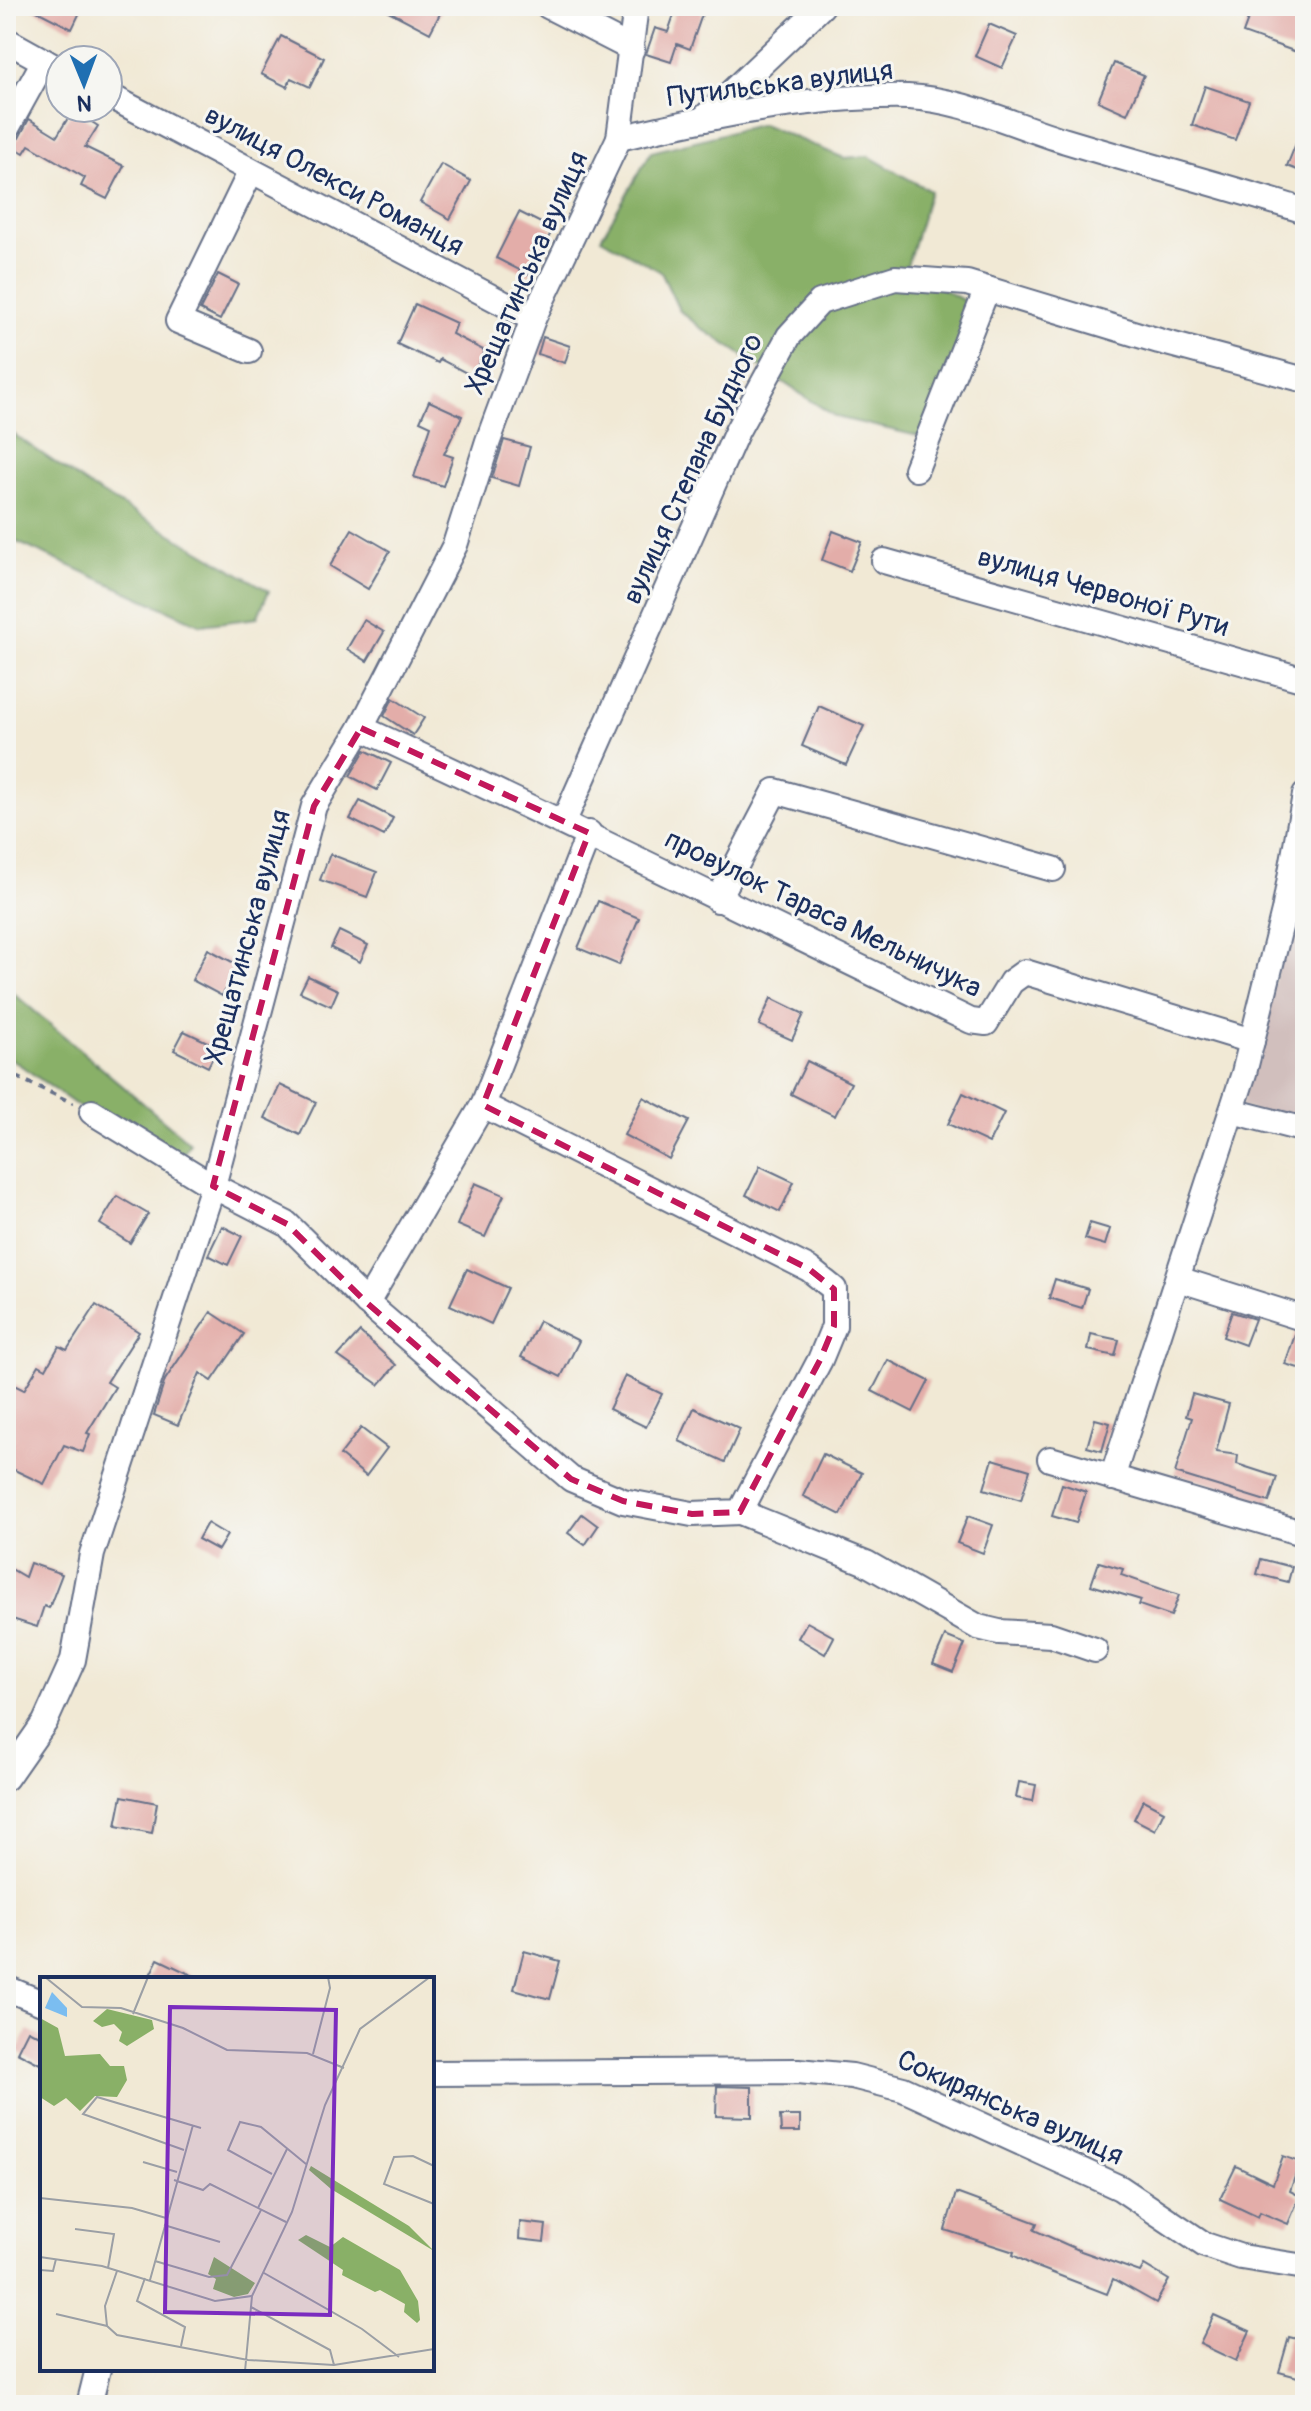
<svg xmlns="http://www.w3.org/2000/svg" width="1311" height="2411" font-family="Pangolin,sans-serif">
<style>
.industrial{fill:#d1bfbd}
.forest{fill:#89b067;stroke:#527062;stroke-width:2}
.building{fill:#e3ada9}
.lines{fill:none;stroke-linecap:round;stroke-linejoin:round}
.minor-casing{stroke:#667088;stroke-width:28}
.path{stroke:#667088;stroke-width:4;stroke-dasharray:6 6;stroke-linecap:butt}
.minor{stroke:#fff;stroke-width:24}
.marked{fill:none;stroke:#c2185b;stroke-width:6;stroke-dasharray:16 10;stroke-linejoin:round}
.labels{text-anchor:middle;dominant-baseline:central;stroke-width:6;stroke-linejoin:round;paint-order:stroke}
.street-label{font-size:28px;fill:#1b2f5e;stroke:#f6f6f2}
.inset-road{fill:none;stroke:#9b9fa5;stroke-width:2}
.view{fill:#7b2cbf;fill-opacity:0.15;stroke:#7b2cbf;stroke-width:4}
.inset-edge{fill:none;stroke:#1b2f5e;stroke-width:4}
</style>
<rect width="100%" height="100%" fill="#f6f6f2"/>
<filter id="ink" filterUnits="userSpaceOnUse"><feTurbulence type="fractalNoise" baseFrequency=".0125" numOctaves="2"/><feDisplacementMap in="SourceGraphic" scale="16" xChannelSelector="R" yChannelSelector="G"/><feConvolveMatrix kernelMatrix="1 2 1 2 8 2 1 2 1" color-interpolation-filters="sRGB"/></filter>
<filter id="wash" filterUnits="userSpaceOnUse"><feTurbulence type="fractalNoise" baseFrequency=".006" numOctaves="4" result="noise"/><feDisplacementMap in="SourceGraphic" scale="32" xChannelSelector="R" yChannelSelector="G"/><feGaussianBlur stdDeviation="1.8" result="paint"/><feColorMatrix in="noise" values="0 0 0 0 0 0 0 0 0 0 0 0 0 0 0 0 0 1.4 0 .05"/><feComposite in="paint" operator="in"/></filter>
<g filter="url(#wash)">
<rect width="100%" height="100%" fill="#f1e9d5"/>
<polygon class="industrial" points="1302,877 1305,878 1305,1124 1241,1107"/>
<g class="forest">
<polygon points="762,124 844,158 868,156 930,191 906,269 972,305 927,438 836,417 701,328 679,310 661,272 601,238 651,152"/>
<polygon points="6,429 92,488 269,591 257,618 201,625 6,537"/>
<polygon points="6,987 190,1143 172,1173 6,1055"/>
</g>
<g id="blocks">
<g class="building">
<polygon points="27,6 83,6 72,29"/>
<polygon points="379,6 444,6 430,33"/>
<polygon points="677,6 705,6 690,49 677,44 671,62 646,54 655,28 668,32"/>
<polygon points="1253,6 1272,6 1305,18 1305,55 1243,33"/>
<polygon points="989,24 1017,36 1002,68 975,56"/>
<polygon points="281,36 324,58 310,87 291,78 287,87 261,74"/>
<polygon points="1114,63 1144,75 1127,114 1098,101"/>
<polygon points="1205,86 1249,101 1235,140 1192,125"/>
<polygon points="73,110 98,126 85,147 124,166 107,199 81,186 85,178 29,145 24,153 9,144 19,138 29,119 57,136"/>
<polygon points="1305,121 1305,173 1287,166"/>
<polygon points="441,164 471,181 450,219 420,202"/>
<polygon points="519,212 553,229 529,275 496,258"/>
<polygon points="218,274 238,284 220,320 200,310"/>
<polygon points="415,304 456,323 452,334 485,351 472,376 440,359 438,363 397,344"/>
<polygon points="543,337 570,346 565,363 538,354"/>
<polygon points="429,401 462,416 444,454 453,457 443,486 414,477 431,426 420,421"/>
<polygon points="504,440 530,447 519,486 492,478"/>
<polygon points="352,529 390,551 368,589 330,566"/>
<polygon points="833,531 862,542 850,571 822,560"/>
<polygon points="364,620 384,632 367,661 347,649"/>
<polygon points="393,698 424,718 413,735 384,716"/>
<polygon points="819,706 864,726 846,765 802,746"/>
<polygon points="365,750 391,763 377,790 350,776"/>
<polygon points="360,801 393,818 384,836 350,819"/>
<polygon points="330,854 377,872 367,897 320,880"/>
<polygon points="598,901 639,918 619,965 578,948"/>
<polygon points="339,931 368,945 360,962 331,948"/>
<polygon points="208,949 238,965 222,996 192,980"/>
<polygon points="308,976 338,990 331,1006 300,992"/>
<polygon points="771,998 804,1014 792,1040 759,1025"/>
<polygon points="184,1031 218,1047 208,1067 174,1050"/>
<polygon points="807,1061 851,1083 835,1116 791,1094"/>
<polygon points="280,1085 316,1102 300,1135 265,1118"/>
<polygon points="963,1093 1004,1113 989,1143 948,1124"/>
<polygon points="643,1097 689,1121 669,1159 624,1135"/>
<polygon points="760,1166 794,1182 780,1212 746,1195"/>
<polygon points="475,1183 504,1195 485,1237 457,1225"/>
<polygon points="117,1196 148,1214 130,1243 100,1224"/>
<polygon points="1090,1223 1110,1229 1105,1245 1085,1239"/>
<polygon points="222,1226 242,1236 228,1265 208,1255"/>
<polygon points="467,1269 508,1288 491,1324 450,1305"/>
<polygon points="1055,1279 1088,1289 1082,1308 1049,1298"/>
<polygon points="96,1305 139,1332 107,1382 115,1387 87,1433 90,1434 83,1452 64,1445 44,1484 6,1466 6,1381 24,1390 39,1365 46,1369 59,1346 67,1350"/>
<polygon points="211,1312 244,1334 212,1381 200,1373 178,1425 154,1415 165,1380"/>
<polygon points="1232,1312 1255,1319 1245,1345 1223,1337"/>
<polygon points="539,1321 579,1341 561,1377 521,1357"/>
<polygon points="360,1332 396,1365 379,1385 338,1356"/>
<polygon points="1296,1332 1305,1334 1305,1370 1285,1364"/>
<polygon points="1091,1334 1119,1340 1115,1356 1088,1350"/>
<polygon points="888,1360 929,1381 913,1412 872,1391"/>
<polygon points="625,1376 662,1394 646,1427 609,1409"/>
<polygon points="1192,1394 1229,1404 1216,1452 1238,1455 1237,1464 1277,1477 1269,1502 1175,1473 1192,1418 1186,1416"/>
<polygon points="694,1408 740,1429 725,1462 679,1441"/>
<polygon points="1095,1419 1110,1423 1102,1451 1087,1447"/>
<polygon points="361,1428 387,1448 366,1476 340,1455"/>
<polygon points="823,1454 862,1473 841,1515 803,1496"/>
<polygon points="993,1459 1030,1470 1021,1500 984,1489"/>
<polygon points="1062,1484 1086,1492 1076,1523 1052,1516"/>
<polygon points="582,1514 598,1526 585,1545 568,1533"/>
<polygon points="968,1516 993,1525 983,1553 957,1543"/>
<polygon points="207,1523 227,1535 218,1550 198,1539"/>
<polygon points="1261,1559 1292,1567 1288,1582 1257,1574"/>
<polygon points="1099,1562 1123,1569 1121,1575 1179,1595 1171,1616 1139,1605 1141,1600 1091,1585"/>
<polygon points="30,1563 62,1574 49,1608 44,1606 37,1627 6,1617 6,1566 25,1577"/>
<polygon points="807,1622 834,1637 825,1654 798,1638"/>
<polygon points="945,1636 965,1644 953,1672 933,1664"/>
<polygon points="1019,1782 1036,1785 1033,1801 1016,1798"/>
<polygon points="122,1796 157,1803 152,1833 116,1826"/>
<polygon points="1143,1800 1164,1811 1155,1830 1134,1819"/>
<polygon points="524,1951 560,1961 550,1999 514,1989"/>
<polygon points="158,1959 200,1979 148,1979"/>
<polygon points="28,2030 42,2037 42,2065 17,2052"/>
<polygon points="717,2086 752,2087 752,2117 716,2116"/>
<polygon points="780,2116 800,2116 800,2132 781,2132"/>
<polygon points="1283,2156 1300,2162 1290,2191 1300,2196 1288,2224 1260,2212 1258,2217 1220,2199 1236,2166 1273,2184"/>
<polygon points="956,2193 1037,2223 1034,2230 1081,2251 1140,2272 1144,2265 1169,2280 1156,2303 1113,2279 1107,2294 1032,2265 1013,2255 1014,2252 945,2230"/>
<polygon points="520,2222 546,2225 544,2242 519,2239"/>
<polygon points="1214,2315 1250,2331 1236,2361 1200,2344"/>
<polygon points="1289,2337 1305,2341 1305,2379 1279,2372"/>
</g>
</g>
</g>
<g filter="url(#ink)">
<use href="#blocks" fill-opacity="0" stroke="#667088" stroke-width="2"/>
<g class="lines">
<defs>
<g id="minor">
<polyline points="548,6 632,49"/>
<path d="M 636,6 L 619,138 C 713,116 812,95 908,97 C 962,99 1015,126 1066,141 C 1145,165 1226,186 1305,211"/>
<polyline points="6,40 60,70"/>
<polyline points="108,95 533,319"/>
<polyline points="703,119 822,6"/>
<polyline points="6,130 44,61"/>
<polyline points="249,351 178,321 251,171"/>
<polyline points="916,469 987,289"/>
<polyline points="884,561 1305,680"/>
<path d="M 361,728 C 566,822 767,923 971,1021 L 986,1023 L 1011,982 L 1025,972 L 1252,1041"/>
<polyline points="564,821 737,431 789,336 820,302 895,278 967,283 1159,341 1305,380"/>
<polyline points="718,900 775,791 1053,869"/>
<polyline points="1232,1111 1305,1130"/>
<polyline points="92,1112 213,1186 287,1224 367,1303 571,1479 623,1501 692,1514 740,1512 820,1360 834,1326 834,1289 809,1269 483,1105"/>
<polyline points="1178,1279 1305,1319"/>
<polyline points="367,1303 483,1105 589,833"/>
<polyline points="1050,1459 1305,1534"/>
<polyline points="1112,1478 1244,1073 1284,911 1305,795"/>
<polyline points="740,1512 866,1563 978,1627 999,1632 1051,1635 1095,1650"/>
<polyline points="6,1778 45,1722 73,1660 92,1554 213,1186 314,806 361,728 455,545 488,441 533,319 619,138"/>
<polyline points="6,1988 42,2003"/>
<polyline points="432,2073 798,2071 852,2076 903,2089 1120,2188 1205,2245 1241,2257 1305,2267"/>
<polyline points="89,2405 98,2369"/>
</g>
</defs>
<use href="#minor" class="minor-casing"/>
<polyline class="path" points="6,1072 73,1103"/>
<use href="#minor" class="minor"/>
</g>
</g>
<path class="marked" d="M 361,728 L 589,833 L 483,1105 L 809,1269 L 834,1289 L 834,1326 L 820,1360 L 740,1512 L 692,1514 L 623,1501 L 571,1479 L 367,1303 L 287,1224 L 213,1186 L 314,806 Z"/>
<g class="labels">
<g class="street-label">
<text transform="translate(780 84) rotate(-7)">Путильська вулиця</text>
<text transform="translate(334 181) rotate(28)">вулиця Олекси Романця</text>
<text transform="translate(527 273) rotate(-66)">Хрещатинська вулиця</text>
<text transform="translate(693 469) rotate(-65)">вулиця Степана Будного</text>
<text transform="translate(1103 592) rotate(16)">вулиця Червоної Рути</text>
<text transform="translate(823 914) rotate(26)">провулок Тараса Мельничука</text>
<text transform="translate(248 937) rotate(-75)">Хрещатинська вулиця</text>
<text transform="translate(1010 2108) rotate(24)">Сокирянська вулиця</text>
</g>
</g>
<g transform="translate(40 1977)">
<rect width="394" height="394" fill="#f1e9d5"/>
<path d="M 67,32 L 112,43 L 114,52 L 87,69 L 79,64 L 82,55 L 74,47 L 62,50 L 53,44 ZM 0,41 L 18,51 L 25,79 L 60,77 L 70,89 L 84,89 L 87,103 L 77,120 L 55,119 L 40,134 L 26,121 L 14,129 L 0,120 ZM 271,189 L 369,249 L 394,274 L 291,212 L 269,193 ZM 266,258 L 290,270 L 303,260 L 360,293 L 378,324 L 380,343 L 377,346 L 364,335 L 365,327 L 340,313 L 335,315 L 302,298 L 303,293 L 258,263 ZM 174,280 L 215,306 L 208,317 L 194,320 L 173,312 L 176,302 L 168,297 Z" fill="#89b067"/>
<path d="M 12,15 L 27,31 L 27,40 L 5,31 Z" fill="#7bbdf0"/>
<path class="inset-road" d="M 5,0 L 42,30 L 81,31 L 143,51 L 187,73 L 267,76 L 304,91M 93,37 L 108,0M 273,77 L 290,11 L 288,0M 144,173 L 43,137 L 57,120 L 161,151M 103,185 L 137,195M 394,189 L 373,179 L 354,180 L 344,207 L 394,227M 232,197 L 188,173 L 200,145 L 221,150 L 266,187M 134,203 L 163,213 L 170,207 L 246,245M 0,221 L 92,231 L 126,241M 218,231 L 247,172M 124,248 L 180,265M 35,252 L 74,257 L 68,291M 0,280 L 62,289 L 175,324 L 212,319 L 205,394M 115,284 L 169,300 L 187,298 L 221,233M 0,293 L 13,294 L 16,282M 224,296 L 322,352 L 359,380M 105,301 L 97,324 L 145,350 L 141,369M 110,303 L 153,148M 212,319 L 252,235 L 285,128 L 320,52 L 390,0M 211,330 L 290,373 L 294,388M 16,337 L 67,349 L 77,358 L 208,383 L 294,388 L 394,372M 67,349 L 65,329 L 77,294"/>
<path class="view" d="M 130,30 L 296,33 L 290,338 L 125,335 Z"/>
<rect width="394" height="394" class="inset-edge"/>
</g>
<rect width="1311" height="2411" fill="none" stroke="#f6f6f2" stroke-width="32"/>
<g transform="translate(84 84) rotate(179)"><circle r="38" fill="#f6f6f2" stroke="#9ea6b7" stroke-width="2"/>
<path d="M0-6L14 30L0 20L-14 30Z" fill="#1f6fb2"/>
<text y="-12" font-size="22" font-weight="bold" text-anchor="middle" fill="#1b2f5e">N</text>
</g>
</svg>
